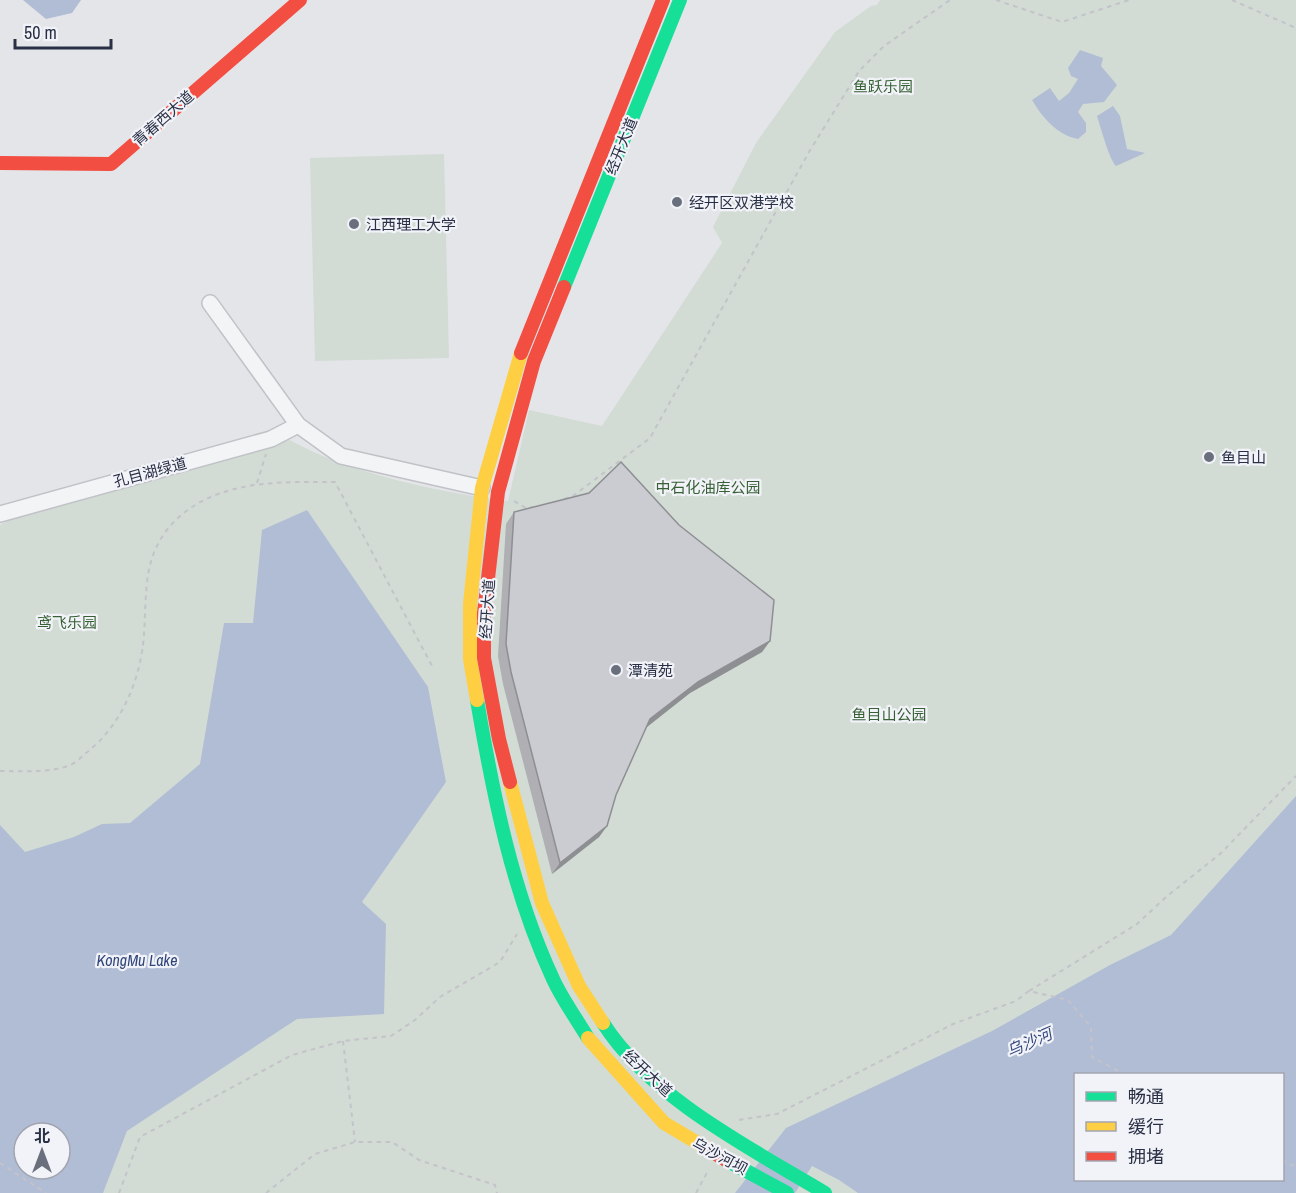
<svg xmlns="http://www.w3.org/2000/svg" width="1296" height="1193" font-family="'Archivo Narrow','Noto Sans SC',sans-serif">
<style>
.green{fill:#d2dcd4;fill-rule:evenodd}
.water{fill:#b1bdd5;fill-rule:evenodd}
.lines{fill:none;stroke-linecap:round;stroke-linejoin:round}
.street-casing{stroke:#c1c2c7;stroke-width:18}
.path{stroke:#c3c3c9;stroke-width:2;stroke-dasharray:4.5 4.5;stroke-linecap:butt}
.street{stroke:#f3f4f6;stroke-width:15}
.fast{stroke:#16e098;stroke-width:14}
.slow{stroke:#ffcf43;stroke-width:14}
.jam{stroke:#f24e42;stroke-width:14}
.jam-bridge{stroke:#f24e42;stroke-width:14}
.wall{fill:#afafb4}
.shaded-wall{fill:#8e8f92}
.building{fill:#cbccd1;stroke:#8e8f92;stroke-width:1.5}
.poi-dot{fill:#6a6f7e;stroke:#f2f3f8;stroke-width:2}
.labels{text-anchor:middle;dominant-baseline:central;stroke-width:4.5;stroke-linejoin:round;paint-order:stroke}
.park-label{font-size:15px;fill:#376135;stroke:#f2f3f8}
.street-label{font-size:15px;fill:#292f44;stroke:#f2f3f8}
.poi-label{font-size:15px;fill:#292f44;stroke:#f2f3f8;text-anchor:start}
.water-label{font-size:16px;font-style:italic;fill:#30467b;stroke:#f2f3f8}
</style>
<rect width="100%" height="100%" fill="#e4e5e9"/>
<g class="green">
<path d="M 880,0 L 1296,0 L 1296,1132 L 1282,1074 L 1076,1074 L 1076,1180 L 1253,1193 L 0,1193 L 0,525 L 17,516 L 290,440 C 347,473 443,493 508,501 L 529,410 L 602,426 L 722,243 L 713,227 L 756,143 L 835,32 L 871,6 L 877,5 ZM 24,1133 L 60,1133 L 60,1169 L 24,1169 Z"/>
<polygon points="444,154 449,358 315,361 310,158"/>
</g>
<g class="water">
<polygon points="23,0 81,0 72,13 46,19"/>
<path d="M 1080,50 L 1103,58 L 1101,66 L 1117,85 L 1104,102 L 1083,104 L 1078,112 L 1086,123 L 1086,132 L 1078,139 C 1057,135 1043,118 1032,100 L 1050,88 L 1059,101 L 1069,93 L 1078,79 L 1071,76 L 1068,68 Z"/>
<path d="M 1113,106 L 1120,116 L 1127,149 L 1145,153 L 1116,166 C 1109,159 1101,128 1097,116 Z"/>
<path d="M 307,510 L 428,687 L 446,782 L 362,902 L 386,924 L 384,1014 L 297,1019 L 127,1131 L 103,1193 L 0,1193 L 0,825 L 25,852 L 74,837 L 102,824 L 130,823 L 200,764 L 224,623 L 253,623 L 262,530 ZM 24,1133 L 60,1133 L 60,1169 L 24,1169 Z"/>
<path d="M 1296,796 L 1296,1193 L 858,1193 L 839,1180 L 812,1166 L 795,1193 L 735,1193 L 786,1128 L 992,1031 L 1110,965 L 1171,935 ZM 1076,1074 L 1282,1074 L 1282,1180 L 1076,1180 Z"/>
</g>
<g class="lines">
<defs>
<g id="street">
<polyline points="210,303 298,425 341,456 482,488"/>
<polyline points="0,514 271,439 298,425"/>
</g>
</defs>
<use href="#street" class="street-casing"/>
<g class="path">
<polyline points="996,0 1062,22 1129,0"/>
<polyline points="1232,0 1296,28"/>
<polyline points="257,483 266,454"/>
<polyline points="564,499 573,496 650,438 809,152 859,71 884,46 950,0"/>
<polyline points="514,501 526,508 536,507"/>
<path d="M 0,771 C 23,771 46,773 68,766 C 74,764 81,758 86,753 C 122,725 141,679 144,634 C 147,588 142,551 179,517 C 222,479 283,482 335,482 L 433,668"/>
<polyline points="1029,991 1137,924 1166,897 1220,854 1296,776"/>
<polyline points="343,1041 355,1142"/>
<polyline points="739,1120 777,1114 953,1024 1016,1001 1029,991 1068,1000 1091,1027 1092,1057 1124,1074"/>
<polyline points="1282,1160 1296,1167"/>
<polyline points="0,1163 46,1193"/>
<polyline points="119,1193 140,1137 292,1055 343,1041 391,1036 415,1020 440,997 500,962 517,934"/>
<polyline points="266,1193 315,1154 355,1142 392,1142 419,1160 495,1185 497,1193"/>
<polyline points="696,1193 709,1169"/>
</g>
<use href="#street" class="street"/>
<g class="fast">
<polyline points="564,287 680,0"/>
<path d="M 477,700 C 493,794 512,891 553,979 C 562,999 576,1018 588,1038"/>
<path d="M 603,1023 C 651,1098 750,1148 825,1193"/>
<polyline points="726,1160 787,1193"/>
</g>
<g class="slow">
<polyline points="477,700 470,659 470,604 482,488 521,353"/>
<polyline points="510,782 542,903 579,986 603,1023"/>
<polyline points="588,1038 664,1123 711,1151"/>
</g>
<g class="jam">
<polyline points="0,163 111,164 300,0"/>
<polyline points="521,353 663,0"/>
<polyline points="510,782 499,739 484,658 484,613 498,492 534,361 564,287"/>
</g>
<polyline class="jam-bridge" points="711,1151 726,1160"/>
</g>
<polygon class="wall" points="514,512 770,641 762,652 690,693 646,727 616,795 607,826 599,837 552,874 503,684 498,656 506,524"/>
<g class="shaded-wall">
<polygon points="770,641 762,652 690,693 642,731 650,719 698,682"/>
<polygon points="607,826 599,837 552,874 560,863"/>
</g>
<polygon class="building" points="621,462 679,525 774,600 770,641 698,682 650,719 616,795 607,826 560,863 511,672 506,644 514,512 589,493"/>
<g class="poi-dot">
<circle cx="677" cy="202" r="6"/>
<circle cx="354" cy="224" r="6"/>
<circle cx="1209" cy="457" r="6"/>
<circle cx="616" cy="670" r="6"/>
</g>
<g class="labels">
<g class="park-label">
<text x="883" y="86">鱼跃乐园</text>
<text x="708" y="487">中石化油库公园</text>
<text x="67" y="622">鸢飞乐园</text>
<text x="889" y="714">鱼目山公园</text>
</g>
<g class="street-label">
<text transform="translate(163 118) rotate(-41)">青春西大道</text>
<text transform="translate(621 146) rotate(-68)">经开大道</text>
<text transform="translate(150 472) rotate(-15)">孔目湖绿道</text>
<text transform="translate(487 609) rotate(-86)">经开大道</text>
<text transform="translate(648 1073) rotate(43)">经开大道</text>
<text transform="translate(720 1156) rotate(28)">乌沙河坝</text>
</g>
<g class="poi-label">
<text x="689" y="202">经开区双港学校</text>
<text x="366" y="224">江西理工大学</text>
<text x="1221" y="457">鱼目山</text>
<text x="628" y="670">潭清苑</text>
</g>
<g class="water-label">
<text x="137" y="960">KongMu Lake</text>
<text transform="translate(1029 1042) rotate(-24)">乌沙河</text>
</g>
</g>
<rect x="1074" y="1073" width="210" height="108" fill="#f2f3f8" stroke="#a2a5b0" stroke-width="1.5"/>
<rect x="1086" y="1092" width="30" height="9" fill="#16e098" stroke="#a2a5b0" stroke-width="1.5"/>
<text x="1128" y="1103" font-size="18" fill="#292f44">畅通</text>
<rect x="1086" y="1122" width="30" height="9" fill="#ffcf43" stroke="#a2a5b0" stroke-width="1.5"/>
<text x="1128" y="1133" font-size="18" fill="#292f44">缓行</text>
<rect x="1086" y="1152" width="30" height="9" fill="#f24e42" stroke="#a2a5b0" stroke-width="1.5"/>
<text x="1128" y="1163" font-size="18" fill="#292f44">拥堵</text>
<g transform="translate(42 1151)"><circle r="28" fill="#f2f3f8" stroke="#a2a5b0" stroke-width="1.5"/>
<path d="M0-4.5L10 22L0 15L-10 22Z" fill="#6a6f7e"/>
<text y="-9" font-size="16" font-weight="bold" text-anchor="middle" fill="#292f44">北</text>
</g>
<path d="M15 39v9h96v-9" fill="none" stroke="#292f44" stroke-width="3"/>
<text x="24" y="39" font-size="18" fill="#292f44" stroke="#f2f3f8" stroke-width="4.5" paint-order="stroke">50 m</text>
</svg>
